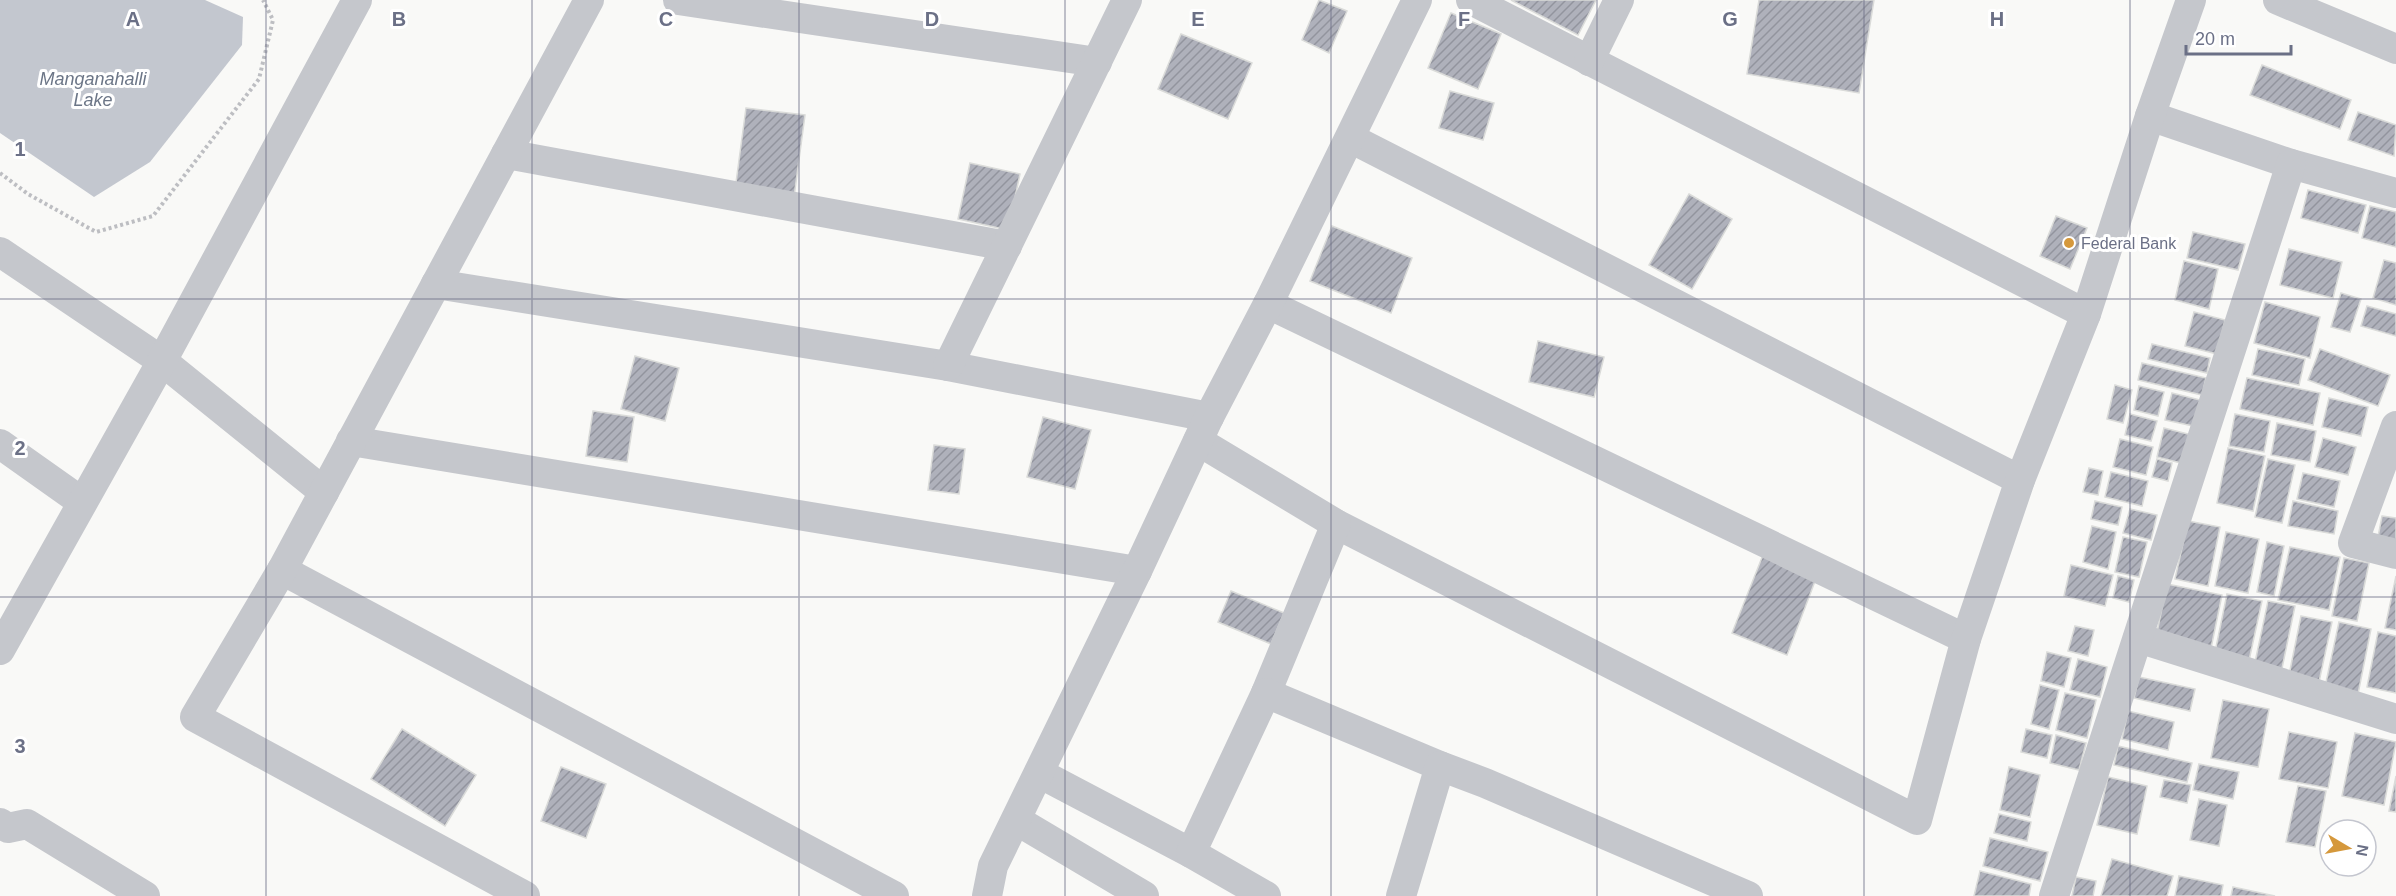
<svg xmlns="http://www.w3.org/2000/svg" width="2396" height="896" font-family="Helvetica,sans-serif">
<style>
.water{fill:#c3c7cf}
.building{fill:url(#building-hatch);stroke:#dadbd9;stroke-width:1.5}
.lines{fill:none;stroke-linecap:round;stroke-linejoin:round}
.path{stroke:#bdbec2;stroke-width:4;stroke-dasharray:3 3;stroke-linecap:butt}
.street{stroke:#c5c7cc;stroke-width:30}
.grid{fill:none;stroke:#6b7086;stroke-width:1.5;stroke-opacity:0.55}
.poi-dot{fill:#d5983c;stroke:#fff;stroke-width:2}
.labels{text-anchor:middle;dominant-baseline:central;stroke-width:6;stroke-linejoin:round;paint-order:stroke}
.poi-label{font-size:16px;fill:#6b7086;stroke:#fff;text-anchor:start}
.water-label{font-size:18px;font-style:italic;fill:#6c7687;stroke:#fff}
.grid-label{font-size:20px;text-anchor:middle;font-weight:bold;fill:#6b7086;stroke:#fff;stroke-width:6;stroke-linejoin:round;paint-order:stroke}
</style>
<defs>
<pattern id="building-hatch" width="6" height="6" patternUnits="userSpaceOnUse" patternTransform="scale(1.5)"><rect width="6" height="6" fill="#afb1bb"/><path d="M-1 1l2-2M0 6l6-6M5 7l2-2" fill="none" stroke="#92949e"/></pattern>
</defs>
<rect width="100%" height="100%" fill="#f9f9f7"/>
<polygon class="water" points="0,0 205,0 243,17 242,45 150,162 94,197 0,133"/>
<g class="building">
<polygon points="1319,0 1347,11 1329,53 1302,40"/>
<polygon points="1511,0 1596,0 1578,35"/>
<polygon points="1759,0 1874,0 1859,93 1747,74"/>
<polygon points="1451,13 1501,34 1478,89 1428,68"/>
<polygon points="1181,34 1252,63 1228,119 1158,89"/>
<polygon points="2262,65 2351,100 2340,129 2250,95"/>
<polygon points="1450,91 1494,103 1483,140 1439,128"/>
<polygon points="746,108 805,115 794,197 735,190"/>
<polygon points="2358,112 2396,125 2394,156 2348,140"/>
<polygon points="970,163 1020,174 1008,230 958,219"/>
<polygon points="2308,190 2366,205 2358,233 2301,218"/>
<polygon points="1689,194 1732,219 1692,289 1649,265"/>
<polygon points="2370,206 2396,212 2396,247 2362,238"/>
<polygon points="2056,216 2087,228 2070,269 2040,256"/>
<polygon points="1332,226 1412,258 1391,313 1310,281"/>
<polygon points="2193,232 2245,244 2238,270 2187,258"/>
<polygon points="2289,249 2342,262 2333,298 2280,285"/>
<polygon points="2384,260 2396,263 2396,305 2373,298"/>
<polygon points="2184,261 2218,269 2209,309 2175,300"/>
<polygon points="2341,293 2361,299 2350,332 2331,327"/>
<polygon points="2265,302 2320,317 2310,358 2254,343"/>
<polygon points="2367,306 2396,314 2396,336 2361,326"/>
<polygon points="2194,312 2225,320 2217,354 2185,346"/>
<polygon points="1538,341 1604,357 1594,397 1529,382"/>
<polygon points="2152,344 2210,358 2207,373 2148,359"/>
<polygon points="2258,349 2305,359 2299,385 2252,375"/>
<polygon points="2320,349 2390,375 2378,406 2308,380"/>
<polygon points="635,356 679,368 665,421 621,409"/>
<polygon points="2142,363 2206,378 2202,395 2138,380"/>
<polygon points="2247,378 2320,393 2313,425 2240,409"/>
<polygon points="2115,385 2132,390 2123,423 2107,419"/>
<polygon points="2139,386 2164,392 2158,416 2134,410"/>
<polygon points="2172,393 2204,401 2198,427 2165,420"/>
<polygon points="2329,398 2368,407 2361,436 2322,427"/>
<polygon points="593,411 634,417 627,462 586,456"/>
<polygon points="2130,414 2157,421 2151,441 2125,435"/>
<polygon points="2235,414 2270,421 2264,452 2229,446"/>
<polygon points="1043,417 1091,430 1075,489 1027,477"/>
<polygon points="2277,423 2316,431 2310,462 2271,455"/>
<polygon points="2164,428 2192,435 2185,464 2157,457"/>
<polygon points="2323,438 2356,447 2348,475 2315,467"/>
<polygon points="2120,439 2153,447 2146,475 2113,467"/>
<polygon points="934,445 965,449 959,494 928,490"/>
<polygon points="2228,448 2265,456 2253,511 2217,503"/>
<polygon points="2157,459 2172,463 2168,481 2152,477"/>
<polygon points="2268,459 2295,465 2282,523 2255,517"/>
<polygon points="2089,468 2103,471 2098,495 2083,492"/>
<polygon points="2111,472 2148,481 2142,506 2105,497"/>
<polygon points="2303,473 2340,481 2334,507 2297,499"/>
<polygon points="2095,501 2122,507 2118,525 2091,519"/>
<polygon points="2293,501 2338,511 2334,534 2288,526"/>
<polygon points="2130,509 2157,515 2151,540 2123,533"/>
<polygon points="2382,516 2396,518 2396,541 2378,537"/>
<polygon points="2188,521 2220,527 2208,586 2175,579"/>
<polygon points="2092,526 2116,532 2108,569 2083,562"/>
<polygon points="2226,532 2259,539 2248,593 2215,586"/>
<polygon points="2123,537 2147,542 2139,577 2115,572"/>
<polygon points="2267,542 2284,546 2274,596 2257,592"/>
<polygon points="2290,547 2340,557 2329,610 2278,600"/>
<polygon points="1763,555 1817,576 1787,655 1732,633"/>
<polygon points="2344,558 2369,563 2357,621 2332,616"/>
<polygon points="2071,565 2113,575 2105,606 2064,596"/>
<polygon points="2118,576 2134,580 2129,602 2113,598"/>
<polygon points="2396,576 2396,630 2385,628"/>
<polygon points="2167,584 2222,595 2210,653 2155,642"/>
<polygon points="1231,591 1284,613 1271,644 1218,622"/>
<polygon points="2227,594 2262,601 2248,665 2214,657"/>
<polygon points="2268,601 2295,606 2281,673 2254,667"/>
<polygon points="2301,616 2332,622 2317,691 2287,685"/>
<polygon points="2339,622 2371,629 2358,694 2325,687"/>
<polygon points="2075,626 2094,630 2088,656 2068,651"/>
<polygon points="2378,632 2396,636 2396,693 2367,687"/>
<polygon points="2047,652 2071,658 2064,687 2041,681"/>
<polygon points="2078,659 2107,667 2100,697 2070,690"/>
<polygon points="2139,677 2195,689 2190,711 2134,698"/>
<polygon points="2040,685 2059,690 2049,729 2031,724"/>
<polygon points="2065,693 2096,700 2087,738 2056,730"/>
<polygon points="2223,700 2269,709 2258,767 2211,758"/>
<polygon points="2128,711 2174,722 2168,750 2122,739"/>
<polygon points="402,729 476,775 445,826 371,779"/>
<polygon points="2026,729 2052,735 2047,758 2021,752"/>
<polygon points="2289,732 2337,742 2328,788 2279,779"/>
<polygon points="2355,733 2396,742 2384,805 2342,796"/>
<polygon points="2056,735 2086,743 2079,770 2050,763"/>
<polygon points="2118,746 2192,763 2187,782 2114,765"/>
<polygon points="2199,764 2239,772 2233,799 2193,790"/>
<polygon points="561,767 606,784 586,838 541,821"/>
<polygon points="2009,767 2040,775 2030,817 2000,810"/>
<polygon points="2396,776 2396,812 2389,811"/>
<polygon points="2108,777 2147,786 2137,834 2097,825"/>
<polygon points="2164,780 2191,785 2187,803 2160,797"/>
<polygon points="2298,786 2326,791 2315,847 2286,842"/>
<polygon points="2199,799 2227,805 2219,846 2190,840"/>
<polygon points="1999,814 2031,822 2027,841 1994,833"/>
<polygon points="1990,838 2048,852 2040,881 1983,866"/>
<polygon points="2112,859 2173,876 2167,896 2101,896"/>
<polygon points="1980,871 2031,884 2029,896 1974,896"/>
<polygon points="2179,876 2223,885 2221,896 2175,896"/>
<polygon points="2076,877 2096,881 2093,896 2072,896"/>
<polygon points="2233,887 2275,896 2231,896"/>
</g>
<g class="lines">
<polyline class="path" points="0,173 28,194 96,232 153,216 259,79 273,20 263,0"/>
<g class="street">
<polyline points="678,0 1097,62"/>
<polyline points="1471,0 2086,314"/>
<polyline points="2278,0 2396,49"/>
<polyline points="1589,61 1619,0"/>
<polyline points="2150,116 2291,164 2396,193"/>
<polyline points="1350,138 2020,480"/>
<polyline points="506,154 1007,246"/>
<polyline points="0,252 162,361 324,492"/>
<polyline points="436,284 948,366 1209,417"/>
<polyline points="1268,304 1966,639"/>
<polyline points="948,366 1127,0"/>
<polyline points="2396,426 2353,543 2396,554"/>
<polyline points="351,441 1137,571"/>
<polyline points="1198,441 1336,524 1917,820 1966,639 2020,480 2086,314 2150,116 2191,0"/>
<polyline points="0,444 82,502"/>
<polyline points="282,570 894,896"/>
<polyline points="2138,638 2396,719"/>
<polyline points="0,650 162,361 357,0"/>
<polyline points="1266,693 1336,524"/>
<polyline points="1039,773 1191,853"/>
<polyline points="1016,820 1144,896"/>
<polyline points="0,823 8,828 27,824 145,896"/>
<polyline points="525,896 195,717 282,570 589,0"/>
<polyline points="987,896 993,866 1137,571 1209,417 1268,304 1417,0"/>
<polyline points="1266,896 1191,853 1266,693 1440,766"/>
<polyline points="1401,896 1440,766 1485,783 1748,896"/>
<polyline points="2054,896 2291,164"/>
</g>
</g>
<path class="grid" d="M 266,0 L 266,896M 532,0 L 532,896M 799,0 L 799,896M 1065,0 L 1065,896M 1331,0 L 1331,896M 1597,0 L 1597,896M 1864,0 L 1864,896M 2130,0 L 2130,896M 0,299 L 2396,299M 0,597 L 2396,597"/>
<circle class="poi-dot" cx="2069" cy="243" r="6"/>
<g class="labels">
<g class="poi-label">
<text x="2081" y="243">Federal Bank</text>
</g>
<g class="water-label">
<text x="93" y="79">Manganahalli<tspan x="93" dy="21">Lake</tspan></text>
</g>
</g>
<g class="grid-label">
<text x="133" y="26">A</text>
<text x="399" y="26">B</text>
<text x="666" y="26">C</text>
<text x="932" y="26">D</text>
<text x="1198" y="26">E</text>
<text x="1464" y="26">F</text>
<text x="1730" y="26">G</text>
<text x="1997" y="26">H</text>
<text x="20" y="156">1</text>
<text x="20" y="455">2</text>
<text x="20" y="753">3</text>
</g>
<g transform="translate(2348 848) rotate(100)"><circle r="28" fill="#ffffff" stroke="#c4c6cf" stroke-width="1.5"/>
<path d="M0-4.5L10 22L0 15L-10 22Z" fill="#d5983c"/>
<text y="-9" font-size="16" font-weight="bold" text-anchor="middle" fill="#6b7086">N</text>
</g>
<path d="M2186 45v9h105v-9" fill="none" stroke="#6b7086" stroke-width="3"/>
<text x="2195" y="45" font-size="18" fill="#6b7086" stroke="#ffffff" stroke-width="4.5" paint-order="stroke">20 m</text>
</svg>
